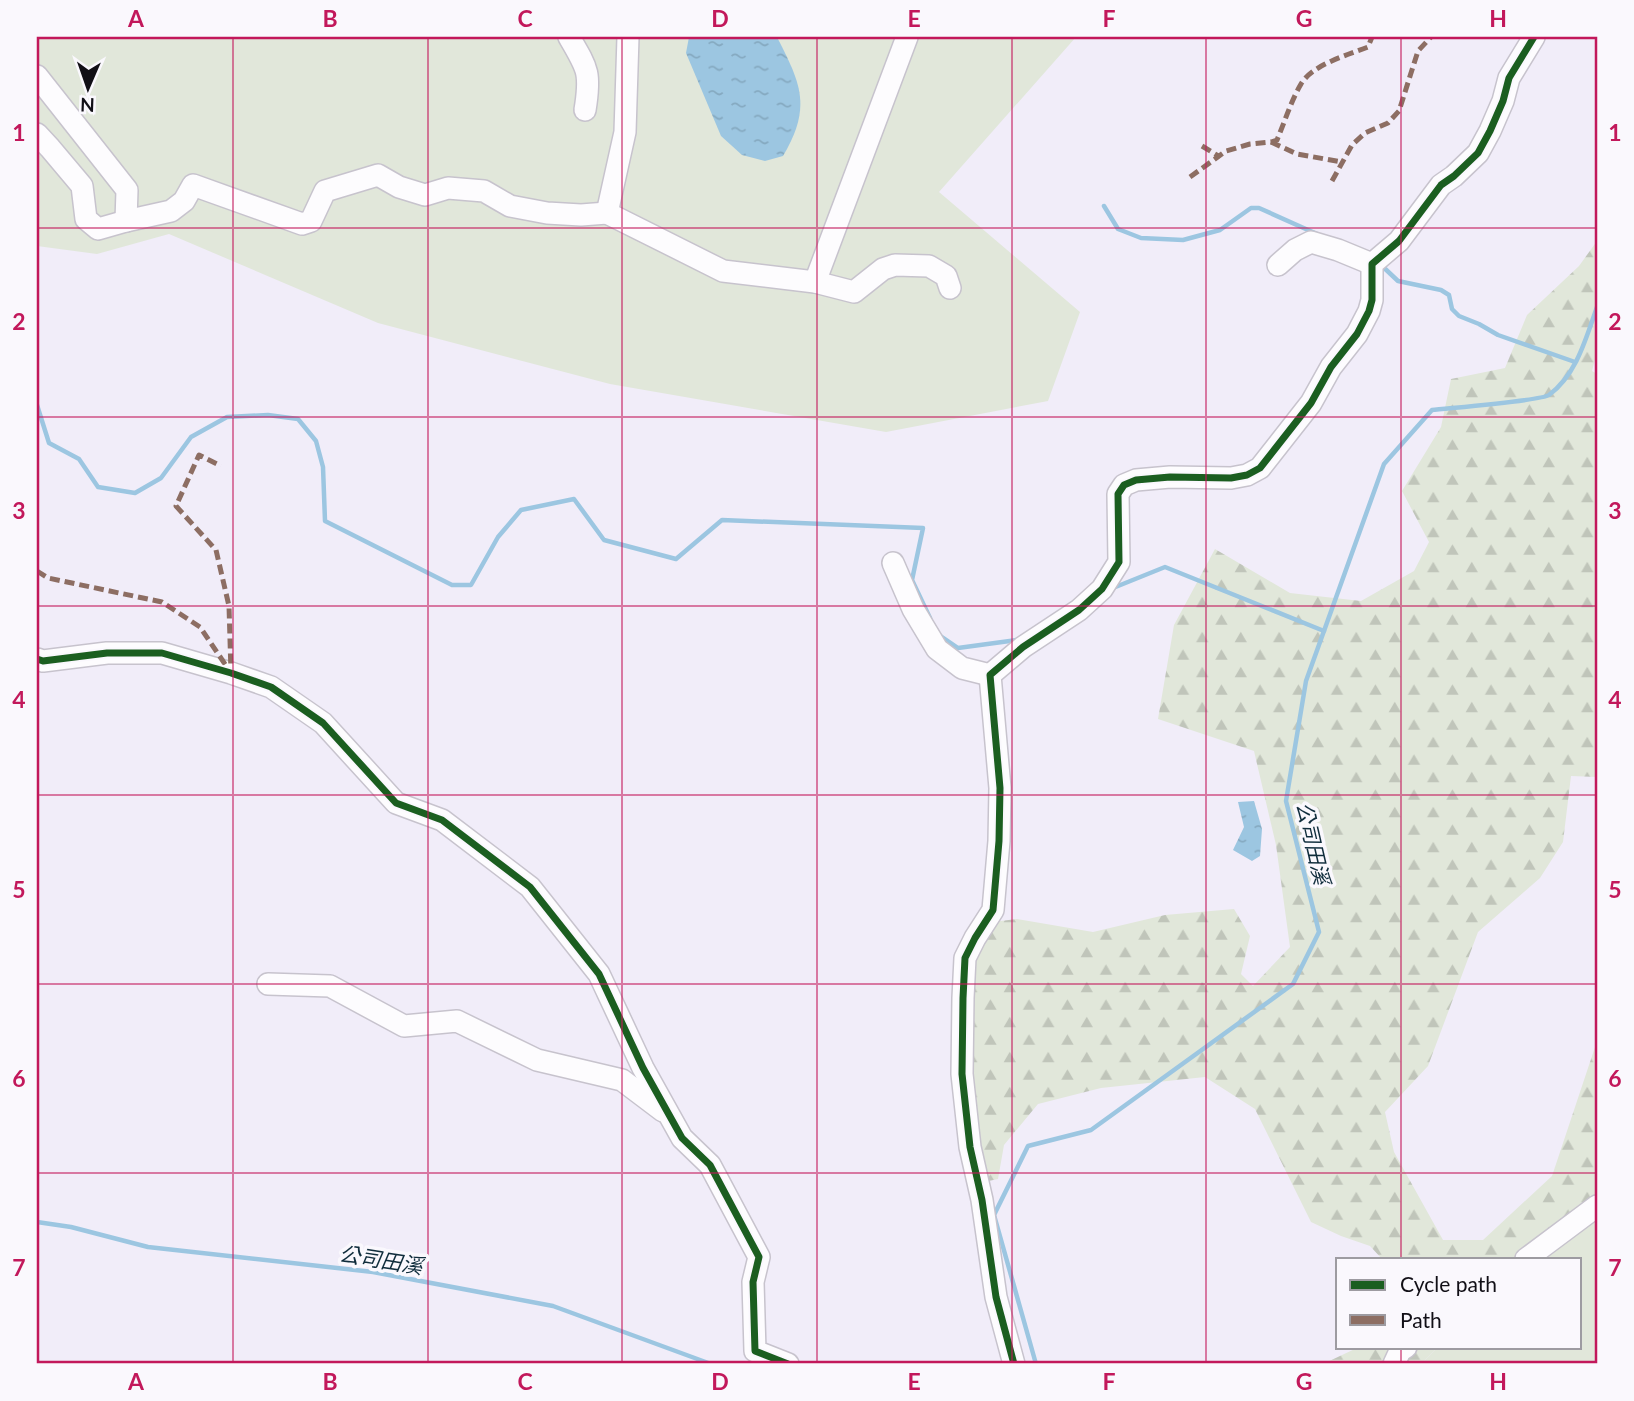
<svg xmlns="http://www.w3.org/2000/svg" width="1634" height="1401" font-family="Lato,'Noto Sans TC',sans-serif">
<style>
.green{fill:#e1e7da}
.forest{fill:url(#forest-firs)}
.water{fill:url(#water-ripples)}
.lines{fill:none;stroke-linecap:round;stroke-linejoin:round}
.stream{stroke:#9cc6e1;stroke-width:4.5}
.minor-casing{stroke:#c7c3cd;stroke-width:24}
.minor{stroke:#fdfcfe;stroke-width:21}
.quiet{stroke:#8d6e63;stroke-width:5;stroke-dasharray:10 5;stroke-linecap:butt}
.cycleway-casing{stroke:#faf8fd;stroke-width:11}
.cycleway{stroke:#1b5e20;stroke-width:7}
.grid{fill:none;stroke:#c2185b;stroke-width:2;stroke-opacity:0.55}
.labels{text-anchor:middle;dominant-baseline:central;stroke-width:7;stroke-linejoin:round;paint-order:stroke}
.water-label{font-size:21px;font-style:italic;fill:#102d3c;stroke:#faf8fd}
.neatline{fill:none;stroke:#c2185b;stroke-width:2.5}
.grid-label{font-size:23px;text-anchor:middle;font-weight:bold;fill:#c2185b}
</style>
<defs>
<pattern id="forest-firs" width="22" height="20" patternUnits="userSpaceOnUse" patternTransform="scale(1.75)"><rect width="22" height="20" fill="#e1e7da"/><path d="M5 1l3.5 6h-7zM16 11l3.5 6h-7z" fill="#c0c5ba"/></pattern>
<pattern id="water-ripples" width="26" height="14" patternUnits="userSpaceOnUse" patternTransform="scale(1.75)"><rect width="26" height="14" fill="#9cc6e1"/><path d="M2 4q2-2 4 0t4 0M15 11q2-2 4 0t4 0" fill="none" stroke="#85a9c0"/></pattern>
</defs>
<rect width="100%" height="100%" fill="#f1edf9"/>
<g class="green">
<polygon points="37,37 1076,37 939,192 1080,312 1048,401 886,432 610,384 378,323 169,234 97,254 37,246"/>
<polygon points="1597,1211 1597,1364 1423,1364 1425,1360 1438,1347 1580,1347 1580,1259 1536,1259"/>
</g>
<g class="forest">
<polygon points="1597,241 1597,352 1592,371 1597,374 1597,777 1571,776 1563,842 1540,878 1478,932 1428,1066 1385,1112 1394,1152 1443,1240 1483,1240 1552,1176 1597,1041 1597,1211 1536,1259 1382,1259 1370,1246 1341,1236 1311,1222 1255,1109 1205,1077 1101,1088 1038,1104 1004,1145 998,1179 984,1182 969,1073 973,964 992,922 1017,919 1093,932 1165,915 1234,909 1250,936 1241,974 1253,986 1290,947 1276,845 1254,751 1158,719 1174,625 1215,549 1290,593 1361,601 1414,571 1429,542 1402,491 1441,427 1451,379 1505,368 1527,315 1579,266"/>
<polygon points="1359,1347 1438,1347 1425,1360 1423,1364 1323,1364"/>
</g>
<g class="water">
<path d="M 689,37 L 777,37 C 801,84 812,107 783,156 L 765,161 L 742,155 L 721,136 L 686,53 Z"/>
<polygon points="1254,801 1262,829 1260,856 1252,861 1233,850 1244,827 1238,802"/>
</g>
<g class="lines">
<g class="stream">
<polyline points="1104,206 1118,229 1141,238 1183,240 1220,230 1251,208 1259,208 1317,234"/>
<polyline points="1380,264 1398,281 1441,290 1449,295 1452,309 1459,316 1479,324 1498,335 1575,362"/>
<polyline points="37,405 49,443 79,459 98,487 135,493 161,478 191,437 227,417 268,415 298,419 316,441 323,467 325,521 452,585 471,585 498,537 521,510 574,499 604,540 676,559 722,520 923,528 912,580 930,618"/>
<polyline points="1113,588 1165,567 1324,631"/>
<polyline points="939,635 958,648 1017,640"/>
<polyline points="37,1222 71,1227 148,1247 373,1272 553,1306 711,1364"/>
<path d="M 1036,1364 L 994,1215 L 1028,1146 L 1091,1130 L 1293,984 L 1319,932 L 1286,801 L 1306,681 L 1384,464 L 1432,410 C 1449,408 1540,401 1549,395 C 1577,374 1586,338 1597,307"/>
</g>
<defs>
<g id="minor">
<path d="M 569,37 C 588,69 591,73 585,110"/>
<polyline points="628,37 625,132 607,213 723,271 815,282 854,292 883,269 895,265 929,266 946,276 950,288"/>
<polyline points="37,76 127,190 126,221"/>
<polyline points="37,134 50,148 82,186 86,219 98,229 126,221 171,211 184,201 193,185 302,224 311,221 325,191 378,175 399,187 425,195 448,188 484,191 510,206 547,213 581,215 607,213"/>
<polyline points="1278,265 1295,250 1311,242 1338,250 1372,264"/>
<polyline points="815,282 907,37"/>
<polyline points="893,563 913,609 937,649 962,668 990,675"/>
<polyline points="37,659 43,661 107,653 162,653 231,673 271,687 323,723 396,803 442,820 530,887 599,974 643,1068 682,1138 710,1165 759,1257 753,1282 755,1351 788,1364"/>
<polyline points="268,984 330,986 404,1026 457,1021 537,1060 622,1080 663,1111"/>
<polyline points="1526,1259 1597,1206"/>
<polyline points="1014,1364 996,1297 982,1200 970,1147 962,1074 963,998 965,958 975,938 993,910 999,841 1000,788 990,675 1023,647 1079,610 1102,589 1119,562 1118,494 1124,485 1136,480 1170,477 1231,478 1247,475 1260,468 1311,403 1331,367 1357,334 1369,311 1372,300 1372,264 1399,241 1441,185 1454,176 1478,153 1490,131 1503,101 1509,78 1534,37"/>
<polyline points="1394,1364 1400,1351 1406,1347"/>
</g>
</defs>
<use href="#minor" class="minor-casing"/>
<use href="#minor" class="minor"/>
<g class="quiet">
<polyline points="1271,142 1297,154 1342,162"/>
<polyline points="1202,146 1220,157"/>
<path d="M 1190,177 L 1226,151 L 1250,144 L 1271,142 L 1277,140 C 1285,121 1291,101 1301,84 C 1313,64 1348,55 1368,47 L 1372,37"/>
<polyline points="1332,181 1352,145 1365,133 1388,123 1399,111 1418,51 1431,37"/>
<polyline points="37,571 48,578 162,602 200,627 231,673 229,606 216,550 176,506 199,455 221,466"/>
</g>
<defs>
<g id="cycleway">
<polyline points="37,659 43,661 107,653 162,653 231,673 271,687 323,723 396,803 442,820 530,887 599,974 643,1068 682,1138 710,1165 759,1257 753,1282 755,1351 788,1364"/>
<polyline points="1014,1364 996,1297 982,1200 970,1147 962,1074 963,998 965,958 975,938 993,910 999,841 1000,788 990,675 1023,647 1079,610 1102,589 1119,562 1118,494 1124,485 1136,480 1170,477 1231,478 1247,475 1260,468 1311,403 1331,367 1357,334 1369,311 1372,300 1372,264 1399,241 1441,185 1454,176 1478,153 1490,131 1503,101 1509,78 1534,37"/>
</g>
</defs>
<use href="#cycleway" class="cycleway-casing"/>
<use href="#cycleway" class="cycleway"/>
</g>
<path class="grid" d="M 233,37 L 233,1364M 428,37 L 428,1364M 622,37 L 622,1364M 817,37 L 817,1364M 1012,37 L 1012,1364M 1206,37 L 1206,1364M 1401,37 L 1401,1259M 37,228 L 1597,228M 37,417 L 1597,417M 37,606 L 1597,606M 37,795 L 1597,795M 37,984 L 1597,984M 37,1173 L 1597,1173M 1401,1347 L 1401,1364"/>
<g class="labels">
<g class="water-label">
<text transform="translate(1314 843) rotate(77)">公司田溪</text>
<text transform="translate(381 1259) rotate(9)">公司田溪</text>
</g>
</g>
<rect width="1634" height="1401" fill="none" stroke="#faf8fd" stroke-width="77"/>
<rect x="1336" y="1258" width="245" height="91" fill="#faf8fd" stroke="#9d9ba1" stroke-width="2"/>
<rect x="1350" y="1280" width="35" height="10" fill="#1b5e20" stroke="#9d9ba1" stroke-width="2"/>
<text x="1400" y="1292" font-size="21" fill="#110f16">Cycle path</text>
<rect x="1350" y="1315" width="35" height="10" fill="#8d6e63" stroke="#9d9ba1" stroke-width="2"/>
<text x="1400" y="1328" font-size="21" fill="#110f16">Path</text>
<g transform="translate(88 88) rotate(182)" stroke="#faf8fd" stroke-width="5" paint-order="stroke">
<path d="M0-5L12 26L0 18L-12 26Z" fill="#110f16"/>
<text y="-10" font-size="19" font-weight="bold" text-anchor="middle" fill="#110f16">N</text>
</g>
<rect x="38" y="38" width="1558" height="1324" class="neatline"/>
<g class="grid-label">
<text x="136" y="27">A</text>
<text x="330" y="27">B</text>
<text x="525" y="27">C</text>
<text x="720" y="27">D</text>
<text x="914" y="27">E</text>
<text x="1109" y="27">F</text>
<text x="1304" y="27">G</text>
<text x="1498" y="27">H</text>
<text x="19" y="141">1</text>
<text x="1615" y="141">1</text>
<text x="19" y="330">2</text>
<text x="1615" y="330">2</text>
<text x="19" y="519">3</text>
<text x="1615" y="519">3</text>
<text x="19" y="708">4</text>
<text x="1615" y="708">4</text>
<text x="19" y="898">5</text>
<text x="1615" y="898">5</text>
<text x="19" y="1087">6</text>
<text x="1615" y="1087">6</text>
<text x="19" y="1276">7</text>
<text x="1615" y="1276">7</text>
<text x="136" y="1390">A</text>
<text x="330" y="1390">B</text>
<text x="525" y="1390">C</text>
<text x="720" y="1390">D</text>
<text x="914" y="1390">E</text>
<text x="1109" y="1390">F</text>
<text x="1304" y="1390">G</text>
<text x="1498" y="1390">H</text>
</g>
</svg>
